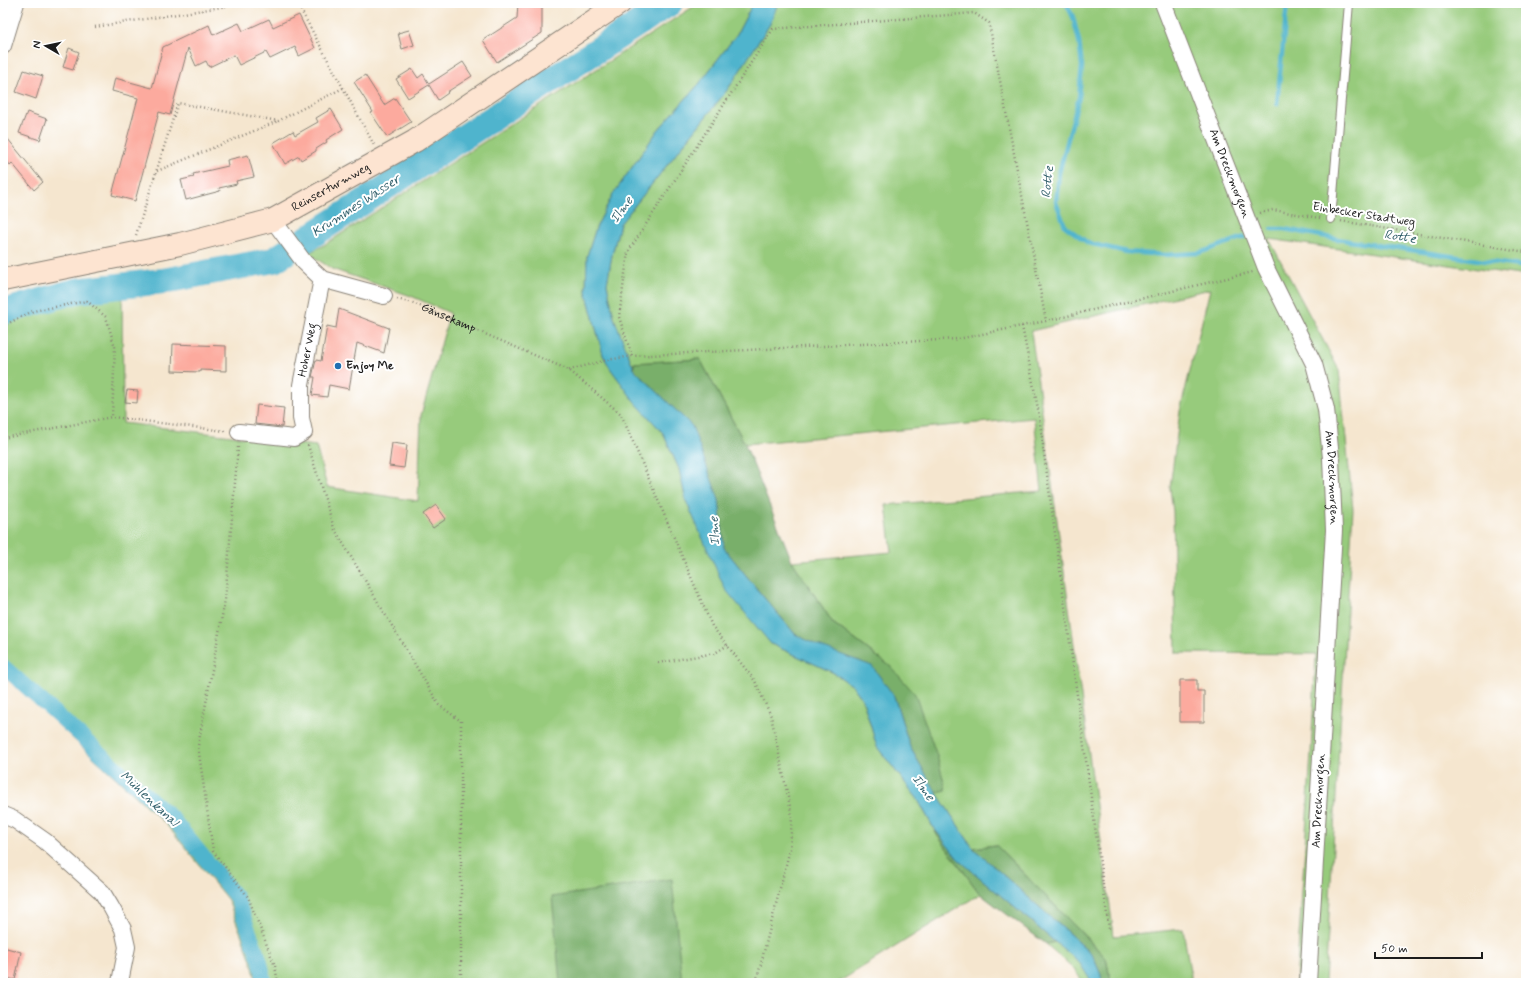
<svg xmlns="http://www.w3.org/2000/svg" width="1529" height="986" font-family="Mynerve,sans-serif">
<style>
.green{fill:#97cb7b;stroke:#5a744c}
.forest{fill:#79af6b;stroke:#4a6644}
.water{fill:#4fb4cd;stroke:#366874}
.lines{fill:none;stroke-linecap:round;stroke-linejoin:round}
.stream{stroke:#4fb4cd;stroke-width:4.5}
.canal{stroke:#4fb4cd;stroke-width:15}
.river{stroke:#4fb4cd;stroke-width:26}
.building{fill:#fcaa9e}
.lane-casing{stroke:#888176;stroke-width:10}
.street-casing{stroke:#888176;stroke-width:18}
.secondary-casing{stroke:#888176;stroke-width:24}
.path{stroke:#888176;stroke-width:2.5;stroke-dasharray:1 3;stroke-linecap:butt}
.lane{stroke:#fff;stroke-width:8}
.street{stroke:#fff;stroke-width:16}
.secondary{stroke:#fde4d1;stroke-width:22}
.poi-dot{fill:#1f6fb2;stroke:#fff;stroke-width:1.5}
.labels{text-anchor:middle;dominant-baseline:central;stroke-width:4;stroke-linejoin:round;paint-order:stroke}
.street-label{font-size:12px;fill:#1c1c1c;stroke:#fff}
.poi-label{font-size:12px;font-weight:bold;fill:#1c1c1c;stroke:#fff;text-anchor:start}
.water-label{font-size:13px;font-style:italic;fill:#33606c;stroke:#fff}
</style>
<rect width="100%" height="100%" fill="#fff"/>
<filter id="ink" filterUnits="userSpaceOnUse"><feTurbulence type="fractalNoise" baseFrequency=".025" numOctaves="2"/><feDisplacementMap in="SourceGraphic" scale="8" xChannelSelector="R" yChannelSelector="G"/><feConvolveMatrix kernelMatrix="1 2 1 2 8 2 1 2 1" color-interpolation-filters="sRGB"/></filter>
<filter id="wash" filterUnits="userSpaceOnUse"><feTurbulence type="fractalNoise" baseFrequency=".012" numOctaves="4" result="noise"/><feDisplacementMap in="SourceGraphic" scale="16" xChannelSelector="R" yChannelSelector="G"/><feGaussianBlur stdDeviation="0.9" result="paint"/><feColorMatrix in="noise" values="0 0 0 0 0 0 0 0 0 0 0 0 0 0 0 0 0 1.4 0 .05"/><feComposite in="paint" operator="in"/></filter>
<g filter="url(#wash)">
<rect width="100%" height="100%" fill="#f5e6cf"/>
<g class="green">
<polygon points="699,3 753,3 737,34 699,84 658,130 612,196 596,228 587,256 586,291 603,355 610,368 634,400 663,433 679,469 686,501 771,644 834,673 853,686 863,700 877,747 917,798 937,835 980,894 837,983 257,983 251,960 228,900 166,824 3,674 3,305 74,284 122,276 123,423 316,446 327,487 418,501 421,415 450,313 411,296 332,269 308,253 324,245"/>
<polygon points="778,3 1526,3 1526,276 1269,239 1339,370 1353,509 1325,983 1296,983 1311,754 1316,654 1176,653 1173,512 1170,488 1180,411 1210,289 1031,331 1114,936 1183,929 1192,983 1111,983 1106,958 996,845 973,848 936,792 946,790 891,667 833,623 792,561 892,552 886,505 1042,491 1034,418 745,444 700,359 634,363 634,369 614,318 607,284 612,255 620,224 728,89 770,24"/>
<polygon points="1055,942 1080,962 1092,983 1084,983 1072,967 1046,944"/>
</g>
<g class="forest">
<polygon points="700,359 745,444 792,561 833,623 891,667 915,694 937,756 946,790 936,792 910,747 894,696 821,647 796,635 761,594 724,548 719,500 692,427 634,369 634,363"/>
<polygon points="933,827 958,859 1055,942 1046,944 980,894 937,835"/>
<polygon points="996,845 1106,958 1111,983 1102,983 1101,975 1092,954 973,848"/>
<polygon points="672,879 682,983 560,983 552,897"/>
</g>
<g class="water">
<polygon points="647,3 683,3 650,21 626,16"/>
<polygon points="753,3 778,3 770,24 728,89 620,224 612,255 607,284 614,318 634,369 692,426 719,500 724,548 761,594 796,635 821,647 872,666 894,696 910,747 936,792 973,848 1092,954 1101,975 1102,983 1092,983 1079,962 1055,942 958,859 933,827 917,798 877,747 863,700 853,686 834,673 771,644 725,589 686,501 679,469 663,433 634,401 610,368 603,355 586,291 587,256 596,228 612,196 658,130 699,84 737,34"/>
</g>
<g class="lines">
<g class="stream">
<polyline points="1066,3 1073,17 1079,41 1082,66 1079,97 1059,173 1056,202 1065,226 1088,243 1127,252 1165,255 1199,253 1244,237"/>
<polyline points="1277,104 1287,3"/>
<polyline points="1272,229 1284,229 1349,241 1526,267"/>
</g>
<polyline class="canal" points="3,666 172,818 236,897 260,960 265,983"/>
<polyline class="river" points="3,312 76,291 163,281 274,260 670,3"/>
</g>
<g id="blocks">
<g class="building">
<polygon points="518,3 542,3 542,33 497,62 483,40 517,18"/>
<polygon points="299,15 315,48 299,56 295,47 270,59 266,52 239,65 234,55 209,67 206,61 196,66 188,48 170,115 159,112 135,201 112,195 138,98 112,91 115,78 152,88 163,47 209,25 213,35 239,23 243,31 269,19 273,27"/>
<polygon points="409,30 414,45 402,49 398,33"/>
<polygon points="69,48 79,52 73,70 63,67"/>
<polygon points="463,62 472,76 447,92 448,93 438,100 429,85 408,98 396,79 412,69 418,78 423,74 429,84"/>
<polygon points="24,70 43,76 36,99 16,92"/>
<polygon points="365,75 384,105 395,98 411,122 387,137 371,113 373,112 354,82"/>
<polygon points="331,109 343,129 326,140 327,142 316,149 316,151 301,160 299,156 285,164 273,143 293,131 295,135 318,122 316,118"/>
<polygon points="27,112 47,119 40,140 19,133"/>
<polygon points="3,133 43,182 34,190 12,163 10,165 3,156"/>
<polygon points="248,155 254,177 236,181 237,184 219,188 220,191 186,200 181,180 194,177 193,174 228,166 227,160"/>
<polygon points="339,309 389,328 384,353 357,343 349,389 329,385 327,397 312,395 315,377 312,377 316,360 321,361 327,326 336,328"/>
<polygon points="173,344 226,346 226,371 200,370 200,372 172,371"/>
<polygon points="127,390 138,391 137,403 125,402"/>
<polygon points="257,405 284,408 282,427 255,424"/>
<polygon points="392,443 407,445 404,468 389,466"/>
<polygon points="436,505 446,519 433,528 423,514"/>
<polygon points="1180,680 1197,680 1197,691 1204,691 1204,722 1180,722"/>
<polygon points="3,947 21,952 15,980 3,977"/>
</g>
</g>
</g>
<g filter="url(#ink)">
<use href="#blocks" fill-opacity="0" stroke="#888176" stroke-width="1"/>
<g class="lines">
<defs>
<polyline id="lane" points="1331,219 1349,3"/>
<g id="street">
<path id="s2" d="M 1163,3 L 1266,268 L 1314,364 L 1326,409 L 1331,458 L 1334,530 L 1308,983"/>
<polyline points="3,46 16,3"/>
<polyline points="273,220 304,262 322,279 384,296"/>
<path id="s3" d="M 239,432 L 294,438 L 304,432 L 301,418 L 301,385 L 322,279"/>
<polyline points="3,815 15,820 45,841 102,892 111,907 123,929 127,947 120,982"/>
</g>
<g id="secondary">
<path id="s4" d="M 3,280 L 180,244 L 273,220 L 415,141 L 620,3"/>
</g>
</defs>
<use href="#lane" class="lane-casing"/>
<use href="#street" class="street-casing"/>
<use href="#secondary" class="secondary-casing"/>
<g class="path">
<polyline points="297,3 374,145"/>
<polyline points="95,27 247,3"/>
<polyline points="157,171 278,121"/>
<polyline points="1260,213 1273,210 1320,218"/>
<polyline points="1341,221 1526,252"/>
<polyline points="136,235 178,103 278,121 343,88"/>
<path id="s1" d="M 397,299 L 413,303 L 569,370 L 621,414 L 712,626 L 755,681 L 771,716 L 792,816 L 790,849 L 756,983"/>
<polyline points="3,326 33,311 87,301 106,317 115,347 112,417"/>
<polyline points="1022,326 1038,409 1109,929"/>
<polyline points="632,356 619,317 628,252 773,29 974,13 989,23 1046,321"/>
<polyline points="569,370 607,360 632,356 958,339 1046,321 1253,272"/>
<polyline points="3,438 112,417 225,431"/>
<polyline points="308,445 334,528 439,705 461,721 461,983"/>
<polyline points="238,447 225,600 198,746 213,851 248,897 275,966 278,983"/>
<polyline points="658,663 715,653 728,645"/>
</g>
<use href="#lane" class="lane"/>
<use href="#street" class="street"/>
<use href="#secondary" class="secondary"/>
</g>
</g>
<circle class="poi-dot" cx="338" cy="366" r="4"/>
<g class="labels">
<g class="street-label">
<text stroke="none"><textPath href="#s2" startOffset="183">Am Dreckmorgen</textPath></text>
<text stroke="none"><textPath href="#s4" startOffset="343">Reinserturmweg</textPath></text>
<text transform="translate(1364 215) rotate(9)">Einbecker Stadtweg</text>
<text stroke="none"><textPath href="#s1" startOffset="55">Gänsekamp</textPath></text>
<text stroke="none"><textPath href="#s3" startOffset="150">Hoher Weg</textPath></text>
<text stroke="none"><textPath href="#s2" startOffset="507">Am Dreckmorgen</textPath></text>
<text transform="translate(1319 801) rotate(-87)">Am Dreckmorgen</text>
</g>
<g class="poi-label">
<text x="346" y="366">Enjoy Me</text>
</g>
<g class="water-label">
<text transform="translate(1048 182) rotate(-84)">Rotte</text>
<text transform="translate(356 206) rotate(-33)">Krummes Wasser</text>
<text transform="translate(622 210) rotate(-54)">Ilme</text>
<text transform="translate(1400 237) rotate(9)">Rotte</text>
<text transform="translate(715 531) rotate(-93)">Ilme</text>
<text transform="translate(923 788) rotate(55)">Ilme</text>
<text transform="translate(149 799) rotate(43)">Mühlenkanal</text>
</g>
</g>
<rect width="1529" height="986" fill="none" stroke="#fff" stroke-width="16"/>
<g transform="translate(46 46) rotate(279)" stroke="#ffffff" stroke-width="3" paint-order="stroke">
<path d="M0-3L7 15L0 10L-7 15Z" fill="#1c1c1c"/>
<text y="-6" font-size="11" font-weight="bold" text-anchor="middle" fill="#1c1c1c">N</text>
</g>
<path d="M1375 952v6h107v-6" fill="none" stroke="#1c1c1c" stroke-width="2"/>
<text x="1381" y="952" font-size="12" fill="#1c1c1c" stroke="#ffffff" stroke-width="3" paint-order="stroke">50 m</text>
</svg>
